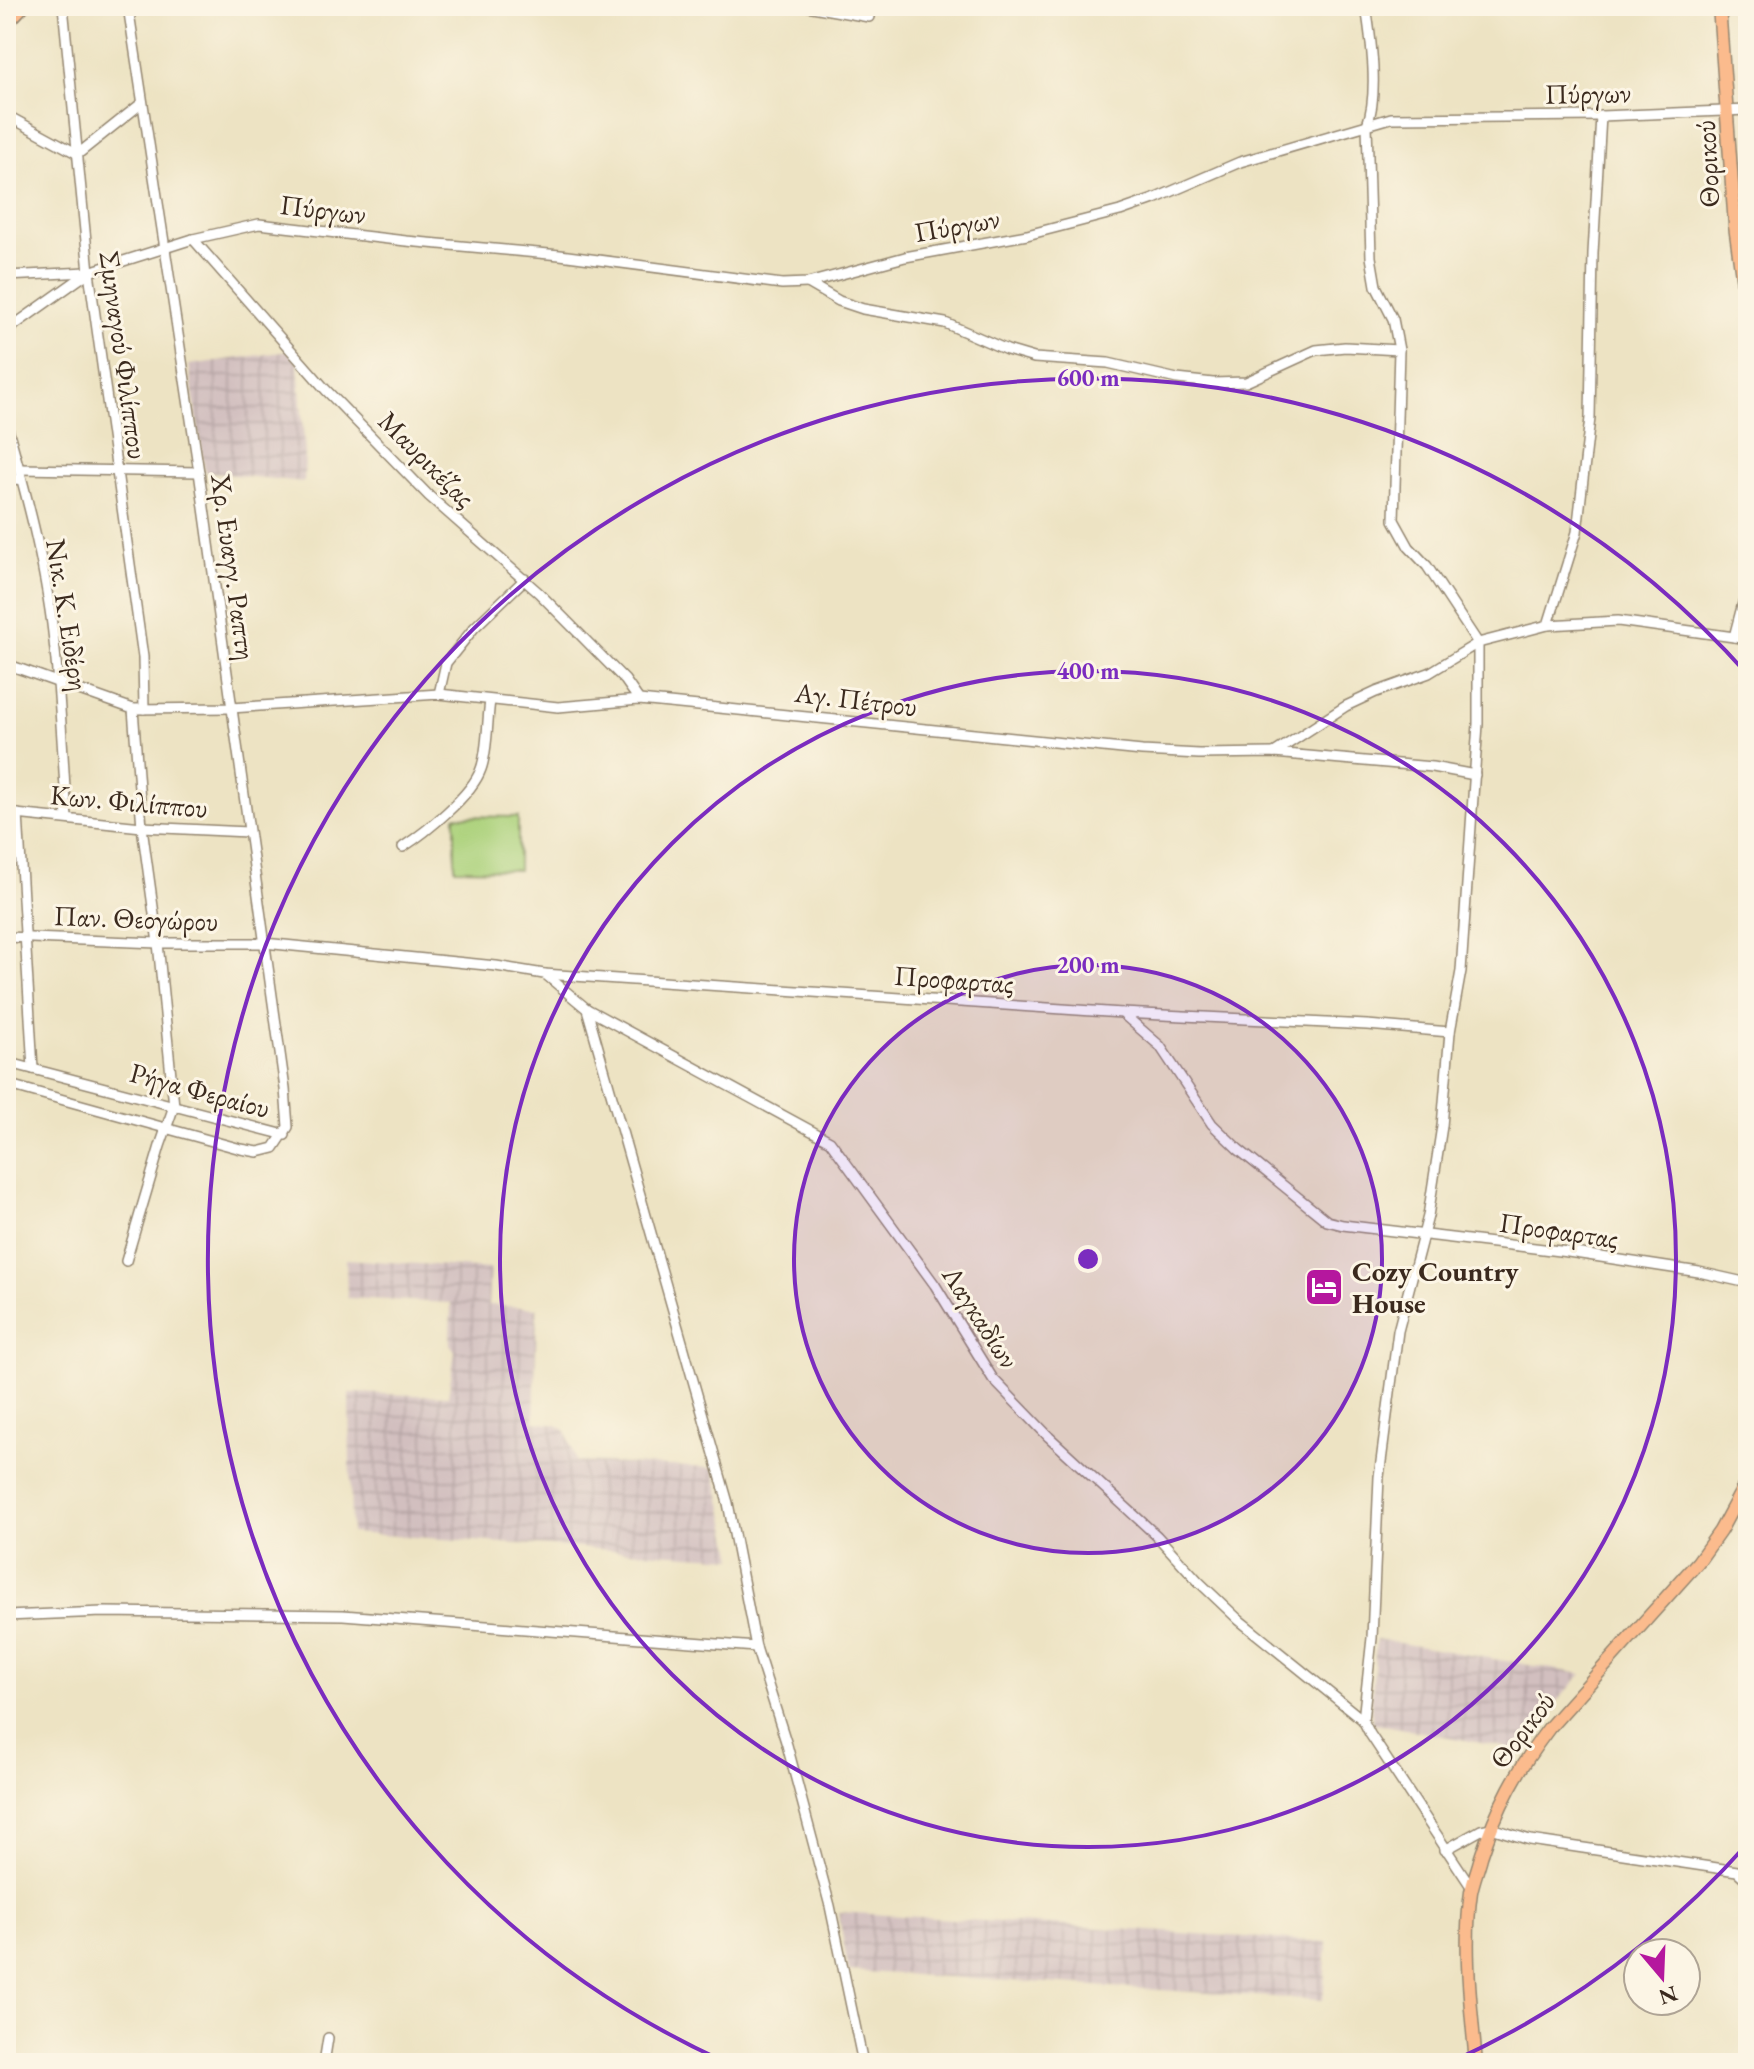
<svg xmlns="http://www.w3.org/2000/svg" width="1754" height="2069" font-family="'EB Garamond',serif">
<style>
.industrial{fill:url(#industrial-grid)}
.garden{fill:#acd27c;stroke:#747e4d;stroke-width:2}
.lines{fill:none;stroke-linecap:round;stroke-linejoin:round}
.minor-casing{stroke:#948670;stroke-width:12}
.major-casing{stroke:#948670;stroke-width:15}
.minor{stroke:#fff;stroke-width:9}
.major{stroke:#fbbb8d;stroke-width:12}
.ring{fill:none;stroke:#7b2cbf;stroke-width:4}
.labels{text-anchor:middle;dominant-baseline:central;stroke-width:6;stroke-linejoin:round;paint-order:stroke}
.street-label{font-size:28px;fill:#3b2a1e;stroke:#fcf5e5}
.poi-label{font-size:28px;font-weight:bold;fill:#3b2a1e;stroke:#fcf5e5;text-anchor:start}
.centre{fill:#7b2cbf;stroke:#fcf5e5;stroke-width:4}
.ring-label{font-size:24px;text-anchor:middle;font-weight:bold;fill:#7b2cbf;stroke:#fcf5e5;stroke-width:6;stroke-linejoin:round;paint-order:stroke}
</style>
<defs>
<pattern id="industrial-grid" width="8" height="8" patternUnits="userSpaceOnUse" patternTransform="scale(2)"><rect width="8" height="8" fill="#d2bfbf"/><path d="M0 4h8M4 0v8" fill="none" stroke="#b5a4a4"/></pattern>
</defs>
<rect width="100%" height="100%" fill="#fcf5e5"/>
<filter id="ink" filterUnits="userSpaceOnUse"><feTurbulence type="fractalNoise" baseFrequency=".0125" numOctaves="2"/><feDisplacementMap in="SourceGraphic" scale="16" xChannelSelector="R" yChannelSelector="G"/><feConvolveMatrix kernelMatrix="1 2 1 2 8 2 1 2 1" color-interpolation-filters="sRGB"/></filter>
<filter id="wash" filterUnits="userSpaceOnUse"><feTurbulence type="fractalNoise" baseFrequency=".006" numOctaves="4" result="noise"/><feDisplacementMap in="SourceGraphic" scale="32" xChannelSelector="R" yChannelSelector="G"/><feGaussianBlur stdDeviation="1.8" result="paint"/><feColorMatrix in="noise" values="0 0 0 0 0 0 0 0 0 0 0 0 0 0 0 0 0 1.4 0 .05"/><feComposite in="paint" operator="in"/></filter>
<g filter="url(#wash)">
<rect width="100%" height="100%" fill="#ede3c3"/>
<g class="industrial">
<polygon points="289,351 298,363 305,455 304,482 205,472 189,365"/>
<polygon points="346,1259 490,1269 488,1305 537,1308 534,1422 557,1425 566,1431 577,1462 714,1468 734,1558 351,1533 349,1393 448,1396 455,1351 450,1344 451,1303 347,1298"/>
<polygon points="1376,1639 1582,1674 1514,1749 1373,1723 1371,1710"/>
<polygon points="838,1912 1327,1942 1323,2000 849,1971"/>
</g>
<polygon class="garden" points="455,816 518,817 518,870 455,869"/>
</g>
<g filter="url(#ink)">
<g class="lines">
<defs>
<g id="minor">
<polyline points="63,6 89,272 143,657 144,709"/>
<polyline points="807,6 869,17"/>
<path d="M 1366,6 C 1371,39 1379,94 1367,125 L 1371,257 L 1376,286 L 1393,319 L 1399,350 L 1394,520 L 1409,547 L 1427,566 L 1478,643 L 1478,724 L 1461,971 L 1450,1032 L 1442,1126 L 1428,1216 L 1398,1331 L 1379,1477 L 1372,1638 L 1363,1720 L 1370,1734 L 1472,1888"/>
<polyline points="6,115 78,154 142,103"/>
<polyline points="193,239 326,390 429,496 539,593 625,680 639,700"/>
<polyline points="6,276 87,272"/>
<polyline points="808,283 839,301 863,309 945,323 1007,350 1034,358 1108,363 1177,379 1213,383 1246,382 1316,350 1345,347 1399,350"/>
<polyline points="6,331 89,272 193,239 259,224 406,241 560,255 782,284 808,283 905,257 1027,235 1120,211 1154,199 1240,162 1391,118 1601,116 1748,110"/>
<path d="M 6,422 C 27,496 48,574 55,651 C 61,707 63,762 67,818"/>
<polyline points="19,469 199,472"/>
<polyline points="6,482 21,478"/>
<polyline points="1748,584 1734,637 1748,639"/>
<polyline points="1548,625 1618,621 1734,637"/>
<polyline points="6,664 133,709 231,708 439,694 558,707 639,700 1142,751 1199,754 1274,753 1432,767 1475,775"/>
<polyline points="439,694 446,663 474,628 525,579"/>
<polyline points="1274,753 1346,706 1376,692 1429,673 1478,643 1548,625 1577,532 1590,418 1593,253 1601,116"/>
<polyline points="6,813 142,827 248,832"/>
<polyline points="18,814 33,1069"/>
<path d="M 403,847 C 426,832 472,795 481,769 C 488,751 487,720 490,701"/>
<polyline points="6,937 158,943 264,943 496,966 544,974 1122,1013 1160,1046 1212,1124 1238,1149 1327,1221 1343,1225 1568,1252 1699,1272 1748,1283"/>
<polyline points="545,974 587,1009 830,1141 935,1285 993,1379 1049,1437 1157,1536 1199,1582 1239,1620 1363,1720"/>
<polyline points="587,1009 728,1503 756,1647 787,1745 830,1906 863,2063"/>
<polyline points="1122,1013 1367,1025 1450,1032"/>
<polyline points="6,1062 285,1135"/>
<polyline points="6,1084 241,1149 258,1152 274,1148 288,1127 285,1089 199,472 128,6"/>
<polyline points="126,1261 160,1146 174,1106 158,943 142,827 133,709"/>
<polyline points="6,1616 103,1612 343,1615 756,1647"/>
<polyline points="1445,1850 1481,1830 1491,1828 1530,1840 1737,1871 1748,1881"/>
<polyline points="324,2063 328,2038"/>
</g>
<g id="major">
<polyline points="1719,6 1735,226 1748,319"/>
<polyline points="6,24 23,6"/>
<polyline points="6,2060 7,2063"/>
<path d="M 1476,2063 C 1471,2007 1463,1948 1471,1892 C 1473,1881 1478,1869 1481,1857 C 1497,1807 1517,1770 1549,1728 L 1698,1562 L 1720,1531 L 1748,1479"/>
</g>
</defs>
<use href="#minor" class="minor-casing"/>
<use href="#major" class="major-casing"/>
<use href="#minor" class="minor"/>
<use href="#major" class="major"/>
</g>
</g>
<circle cx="1088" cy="1259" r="294" fill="#7b2cbf" fill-opacity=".12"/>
<g class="ring">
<circle cx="1088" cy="1259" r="294"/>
<circle cx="1088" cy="1259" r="588"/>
<path d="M1748 1843A881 881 0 0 1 1453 2061M723 2061A881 881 0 1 1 1748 675"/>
</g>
<defs>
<symbol id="hotel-square" viewBox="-11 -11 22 22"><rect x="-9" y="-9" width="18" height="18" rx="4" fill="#b5179e" stroke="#fcf5e5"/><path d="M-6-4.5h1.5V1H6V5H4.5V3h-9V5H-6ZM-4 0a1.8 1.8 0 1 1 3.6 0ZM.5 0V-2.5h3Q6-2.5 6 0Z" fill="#fff"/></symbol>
</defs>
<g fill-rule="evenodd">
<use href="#hotel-square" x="1302" y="1265" width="44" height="44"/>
</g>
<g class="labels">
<g class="street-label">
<text transform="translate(1588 93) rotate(-1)">Πύργων</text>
<text transform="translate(1707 164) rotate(-93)">Θορικού</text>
<text transform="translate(323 209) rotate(7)">Πύργων</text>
<text transform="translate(957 225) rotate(-10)">Πύργων</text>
<text transform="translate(124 355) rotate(82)">Σμηναγού Φιλίππου</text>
<text transform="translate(427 459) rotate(45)">Μαυρικέζας</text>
<text transform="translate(234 567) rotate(82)">Χρ. Ευαγγ. Ραπτη</text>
<text transform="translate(68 615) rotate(81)">Νικ. Κ. Ειδέρη</text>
<text transform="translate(856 699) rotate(7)">Αγ. Πέτρου</text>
<text transform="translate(129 801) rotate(5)">Κων. Φιλίππου</text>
<text transform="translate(136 918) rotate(2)">Παν. Θεογώρου</text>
<text transform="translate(954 979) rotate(4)">Προφαρτας</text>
<text transform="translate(200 1090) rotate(15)">Ρήγα Φεραίου</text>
<text transform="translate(1559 1230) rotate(8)">Προφαρτας</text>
<text transform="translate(981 1317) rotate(57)">Λαγκαδίων</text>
<text transform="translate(1522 1730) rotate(-53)">Θορικού</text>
</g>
<g class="poi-label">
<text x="1352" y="1271">Cozy Country<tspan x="1352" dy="32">House</tspan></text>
</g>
</g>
<circle cx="1088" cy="1259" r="12" class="centre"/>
<g class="ring-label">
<text x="1088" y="386">600 m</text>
<text x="1088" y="679">400 m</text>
<text x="1088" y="973">200 m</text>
</g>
<rect width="1754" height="2069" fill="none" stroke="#fcf5e5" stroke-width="32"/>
<g transform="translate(1662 1977) rotate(161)"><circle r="38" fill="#fcf5e5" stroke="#afa495" stroke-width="2"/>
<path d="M0-6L14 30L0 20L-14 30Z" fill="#b5179e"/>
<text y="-12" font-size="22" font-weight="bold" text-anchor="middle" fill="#3b2a1e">N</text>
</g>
</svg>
